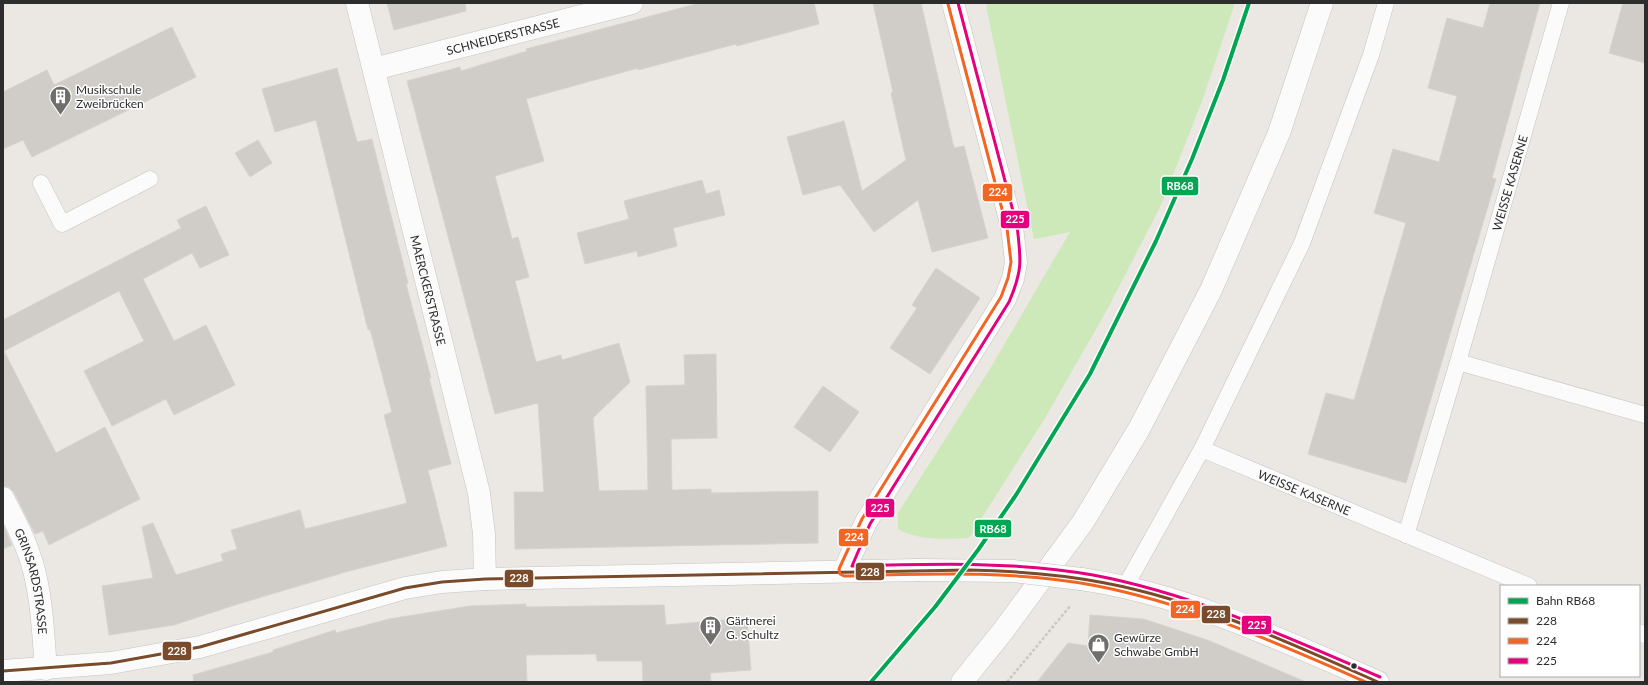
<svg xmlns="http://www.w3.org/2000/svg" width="1648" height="685" font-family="Lato,sans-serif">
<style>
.green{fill:#cde8b9}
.building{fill:#d0cdc9;stroke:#d6d3ce}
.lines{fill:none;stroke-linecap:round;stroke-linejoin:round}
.lane-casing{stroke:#c4c3c3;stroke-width:17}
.street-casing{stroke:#c4c3c3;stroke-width:23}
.secondary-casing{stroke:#c4c3c3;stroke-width:23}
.path{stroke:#c8c8c8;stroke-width:2.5;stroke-dasharray:3 2;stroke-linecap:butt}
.lane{stroke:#fcfbfb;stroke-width:16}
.street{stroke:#fcfbfb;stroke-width:22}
.secondary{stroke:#fcfbfb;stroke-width:22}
.secondary-bridge-casing{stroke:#c4c3c3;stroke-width:23;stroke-linecap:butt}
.secondary-bridge{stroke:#fcfbfb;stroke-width:22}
.bus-1-casing{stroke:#fff;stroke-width:6}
.bus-2-casing{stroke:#fff;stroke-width:6}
.bus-3-casing{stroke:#fff;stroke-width:6}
.bus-1{stroke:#7a4b2a;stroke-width:3}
.bus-2{stroke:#f26522;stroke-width:3}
.bus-3{stroke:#e5007d;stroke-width:3}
.rail-1-casing{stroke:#fff;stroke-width:7}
.rail-1{stroke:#00a651;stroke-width:4}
.bus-dot{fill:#2d2d2d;stroke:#fff;stroke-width:1.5}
.labels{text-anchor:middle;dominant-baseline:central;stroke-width:3;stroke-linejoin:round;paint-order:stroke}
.street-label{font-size:12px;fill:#2d2d2d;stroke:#fff}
.poi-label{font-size:12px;fill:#2d2d2d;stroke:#fff;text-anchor:start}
.line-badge{stroke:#fff;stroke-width:1.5}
.badge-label{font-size:11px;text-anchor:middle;font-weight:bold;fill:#fff}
</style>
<rect width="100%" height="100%" fill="#ebe7e2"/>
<path class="green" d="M 993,3 L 1235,3 L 1202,101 L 1162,203 L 1107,310 L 1045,418 L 969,538 C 944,539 920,541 898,529 L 898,513 L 990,369 L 1070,232 L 1034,239 L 986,5 Z"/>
<g class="building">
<polygon points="387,3 465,3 466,11 394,30"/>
<polygon points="700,3 814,3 819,24 737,46 736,44 638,70 638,68 526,99 544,161 495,176 512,239 518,237 529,277 515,281 536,362 561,355 562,360 619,343 630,382 593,418 599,491 648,490 646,386 685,385 684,355 716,354 717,438 671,439 672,490 711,489 711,493 818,491 818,543 515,549 514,492 544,492 538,403 495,414 407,81 460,67 461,71 527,51 526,49"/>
<polygon points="873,3 921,3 954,148 964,146 988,238 932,252 918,200 874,232 840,185 803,195 787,137 844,121 862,191 906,160 891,93 893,92"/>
<polygon points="1490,3 1540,3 1492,178 1496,179 1406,483 1308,454 1326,393 1354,400 1406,223 1374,213 1393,149 1439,162 1457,96 1428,88 1447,18 1483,28"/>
<polygon points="1623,3 1645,3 1645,63 1609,53"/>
<polygon points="172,27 196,77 32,157 23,140 3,149 3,92 47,70 54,85"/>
<polygon points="337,68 357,142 372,139 408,283 406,284 431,378 429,378 451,464 428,470 447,546 349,571 235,605 174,625 109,635 102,586 153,578 142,527 153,523 176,575 223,561 221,554 237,549 231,530 300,510 305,529 407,503 384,415 392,412 370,329 368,330 316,120 275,132 262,89"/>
<polygon points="258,140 272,163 250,177 235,153"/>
<polygon points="702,180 706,194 719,190 725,215 673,228 677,246 638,257 637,251 585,264 577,233 629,219 624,201"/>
<polygon points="206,206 229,255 200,268 192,253 143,279 174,341 206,325 235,385 174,415 166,399 112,426 84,371 144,341 119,291 4,351 56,453 105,427 140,499 49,545 43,531 35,534 14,492 9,487 3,486 3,320 181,228 177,220"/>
<polygon points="936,268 980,298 930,374 890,348 917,308 912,305"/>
<polygon points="823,386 859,412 830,452 794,427"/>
<polygon points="3,525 12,545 3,549"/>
<polygon points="526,604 526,607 664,605 666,625 747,618 751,670 710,673 711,682 643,682 642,661 597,661 596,654 526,655 527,682 194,682 193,675 273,652 273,650 335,630 336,633 389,619 470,606"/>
<polygon points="1090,615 1143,619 1159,624 1210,641 1306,682 1037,682 1068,643 1088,646"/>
</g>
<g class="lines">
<defs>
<g id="lane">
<polyline points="41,183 62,224 150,179"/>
<polyline points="1458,362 1645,415"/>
<path id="s1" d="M 1202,449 L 1529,586"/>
<path id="s2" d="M 1406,535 L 1458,362 L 1561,3"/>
<polyline points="1125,587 1202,449 1302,243 1371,55 1386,3"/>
<polyline points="1639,632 1645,635"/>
</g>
<g id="street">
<path id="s3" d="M 357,3 L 479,493 L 484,534 L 485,579"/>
<path id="s4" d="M 374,69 L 632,3"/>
<path id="s5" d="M 3,498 C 14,519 25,540 32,563 C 42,597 43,633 46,669"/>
<polyline points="844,571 866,522 1005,299 1013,279 1016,262 1012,227 953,3"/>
</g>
<g id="secondary">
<path d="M 1081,579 C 1185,594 1282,640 1378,682"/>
<polyline points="3,671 111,663 200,647 405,588 442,582 485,579 917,570"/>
<polyline points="962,682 1003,631 1083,522 1139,429 1211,290 1279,133 1322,3"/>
</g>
</defs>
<use href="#lane" class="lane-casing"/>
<use href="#street" class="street-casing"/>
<use href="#secondary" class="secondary-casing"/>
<polyline class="path" points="1007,682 1071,605"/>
<use href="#lane" class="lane"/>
<use href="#street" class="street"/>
<use href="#secondary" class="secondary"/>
<defs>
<polyline id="secondary-bridge" points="917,570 1013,571 1081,579"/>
</defs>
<use href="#secondary-bridge" class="secondary-bridge-casing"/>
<use href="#secondary-bridge" class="secondary-bridge"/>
<defs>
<path id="bus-1" d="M 3,671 L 111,663 L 200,647 L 405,588 L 442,582 L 485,579 L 969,570 C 1015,571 1060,574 1105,583 C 1200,601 1290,643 1378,682"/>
<path id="bus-2" d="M 948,4 L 1007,228 L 1011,262 L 1008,278 L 1001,297 L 862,519 L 839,569 L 840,574 L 844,576 C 926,574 1011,570 1092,585 C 1188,603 1277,643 1366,682"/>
<path id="bus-3" d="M 958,3 L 1017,226 C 1021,259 1023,270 1009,302 L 870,524 L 852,566 C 932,564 1014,561 1093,575 C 1194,594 1287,637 1380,677"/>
</defs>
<use href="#bus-1" class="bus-1-casing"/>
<use href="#bus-2" class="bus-2-casing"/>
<use href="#bus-3" class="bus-3-casing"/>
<use href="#bus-1" class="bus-1"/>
<use href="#bus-2" class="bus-2"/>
<use href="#bus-3" class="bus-3"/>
<defs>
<polyline id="rail-1" points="871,682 935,607 978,550 1016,495 1090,374 1156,241 1192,159 1223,80 1249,3"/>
</defs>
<use href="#rail-1" class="rail-1-casing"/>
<use href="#rail-1" class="rail-1"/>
</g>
<defs>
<symbol id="building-pin" viewBox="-11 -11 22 30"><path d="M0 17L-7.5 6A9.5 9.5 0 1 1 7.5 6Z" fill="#706e6c" stroke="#fff"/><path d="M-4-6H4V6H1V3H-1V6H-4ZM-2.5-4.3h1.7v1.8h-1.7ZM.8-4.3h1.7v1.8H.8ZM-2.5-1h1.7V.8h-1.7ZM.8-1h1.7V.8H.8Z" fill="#fff"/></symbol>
<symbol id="shop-pin" viewBox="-11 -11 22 30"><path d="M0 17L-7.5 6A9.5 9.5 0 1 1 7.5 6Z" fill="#706e6c" stroke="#fff"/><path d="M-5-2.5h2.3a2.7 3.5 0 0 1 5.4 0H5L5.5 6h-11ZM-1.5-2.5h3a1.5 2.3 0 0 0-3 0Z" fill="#fff"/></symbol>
</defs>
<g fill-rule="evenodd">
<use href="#building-pin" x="48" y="84" width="25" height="34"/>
<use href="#building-pin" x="698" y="614" width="25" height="34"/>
<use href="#shop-pin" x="1086" y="632" width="25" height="34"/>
</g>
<circle class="bus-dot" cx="1354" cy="666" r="3.5"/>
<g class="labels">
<g class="street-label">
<text stroke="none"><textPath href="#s4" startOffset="133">SCHNEIDERSTRASSE</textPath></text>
<text stroke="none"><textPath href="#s2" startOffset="367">WEISSE KASERNE</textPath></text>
<text stroke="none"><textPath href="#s3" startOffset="296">MAERCKERSTRASSE</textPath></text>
<text stroke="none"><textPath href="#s1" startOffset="111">WEISSE KASERNE</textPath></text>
<text stroke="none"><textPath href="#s5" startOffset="89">GRINSARDSTRASSE</textPath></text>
</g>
<g class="poi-label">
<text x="76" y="89">Musikschule<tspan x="76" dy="14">Zweibrücken</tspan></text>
<text x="726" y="620">Gärtnerei<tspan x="726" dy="14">G. Schultz</tspan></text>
<text x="1114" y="637">Gewürze<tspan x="1114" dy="14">Schwabe GmbH</tspan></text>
</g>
</g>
<g class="line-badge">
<rect x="1161" y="176" width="38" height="20" rx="4" fill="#00a651"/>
<rect x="982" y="183" width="31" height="19" rx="4" fill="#f26522"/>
<rect x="1000" y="210" width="30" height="19" rx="4" fill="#e5007d"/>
<rect x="865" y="498" width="30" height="20" rx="4" fill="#e5007d"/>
<rect x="974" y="519" width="38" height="19" rx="4" fill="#00a651"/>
<rect x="838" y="528" width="31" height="19" rx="4" fill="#f26522"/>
<rect x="855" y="562" width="30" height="19" rx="4" fill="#7a4b2a"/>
<rect x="504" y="569" width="30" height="19" rx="4" fill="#7a4b2a"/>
<rect x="1170" y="600" width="31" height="19" rx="4" fill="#f26522"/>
<rect x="1201" y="605" width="30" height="19" rx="4" fill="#7a4b2a"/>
<rect x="1241" y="615" width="31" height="20" rx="4" fill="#e5007d"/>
<rect x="162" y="641" width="30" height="20" rx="4" fill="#7a4b2a"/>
</g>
<g class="badge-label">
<text x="1180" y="190">RB68</text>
<text x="998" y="196">224</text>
<text x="1015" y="223">225</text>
<text x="880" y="512">225</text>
<text x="993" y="533">RB68</text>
<text x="854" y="541">224</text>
<text x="870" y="576">228</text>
<text x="519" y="582">228</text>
<text x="1185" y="613">224</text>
<text x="1216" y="618">228</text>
<text x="1257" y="629">225</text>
<text x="177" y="655">228</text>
</g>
<rect width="1648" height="685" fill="none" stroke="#2d2d2d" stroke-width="8"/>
<rect x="1500" y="585" width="140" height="92" fill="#ffffff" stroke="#ababab"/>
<rect x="1508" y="598" width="20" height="6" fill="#00a651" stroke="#ababab"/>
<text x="1536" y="605" font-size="12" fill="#2d2d2d">Bahn RB68</text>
<rect x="1508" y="618" width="20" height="6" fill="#7a4b2a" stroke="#ababab"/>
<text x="1536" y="625" font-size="12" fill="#2d2d2d">228</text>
<rect x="1508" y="638" width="20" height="6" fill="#f26522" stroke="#ababab"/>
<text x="1536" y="645" font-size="12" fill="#2d2d2d">224</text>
<rect x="1508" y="658" width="20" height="6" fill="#e5007d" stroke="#ababab"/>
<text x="1536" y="665" font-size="12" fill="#2d2d2d">225</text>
</svg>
